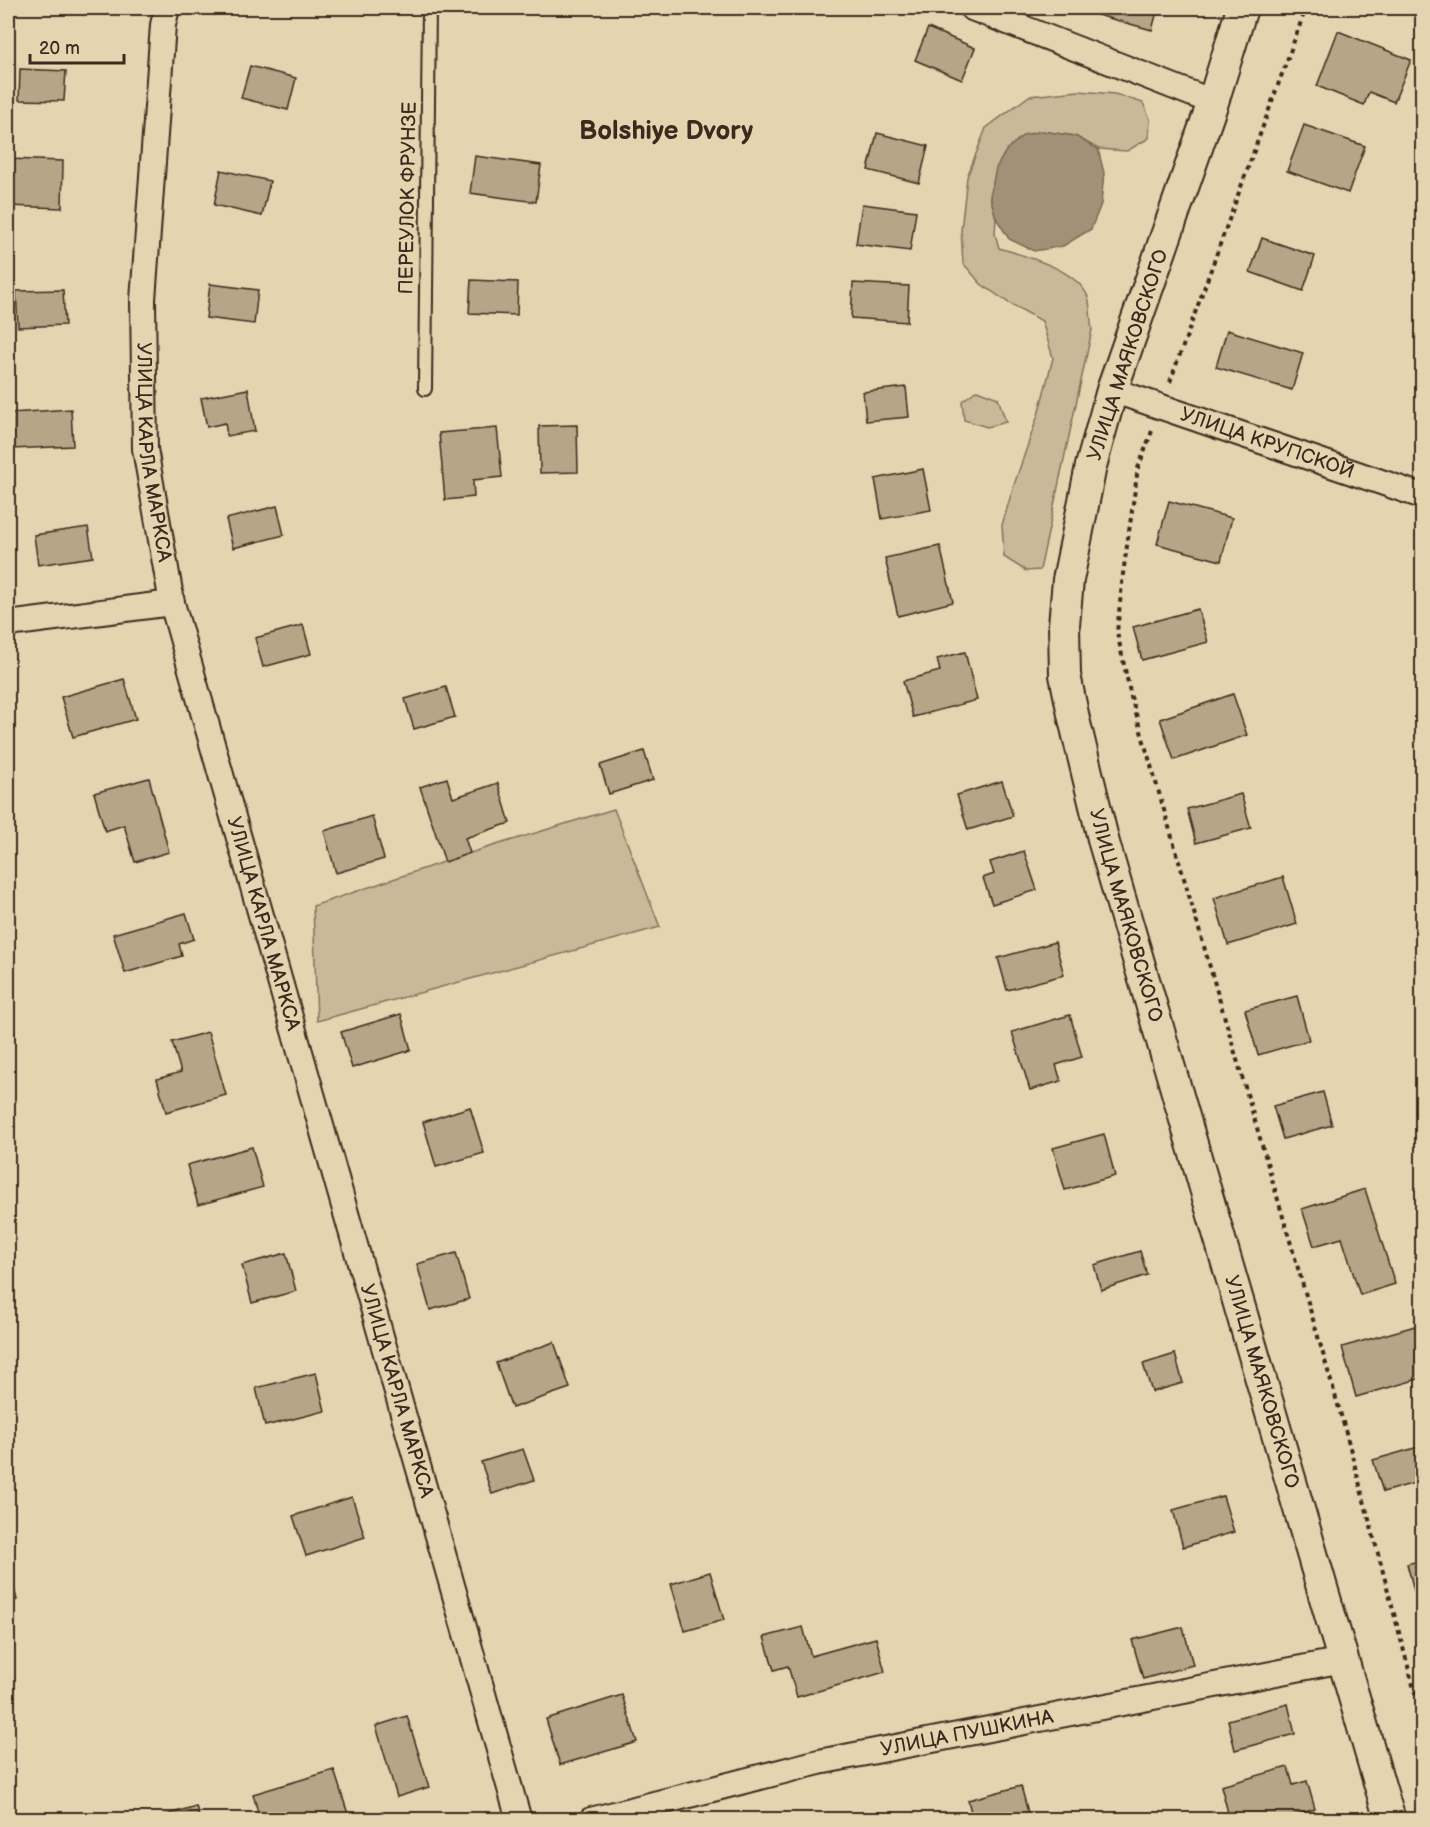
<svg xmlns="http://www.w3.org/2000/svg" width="1430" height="1827" font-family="'Balsamiq Sans',sans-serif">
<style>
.green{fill:#cab899;stroke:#82715c;stroke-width:1.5}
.water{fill:#a39177;stroke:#796853;stroke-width:1.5}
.building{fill:#b7a588;stroke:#3b2a1e;stroke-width:1.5}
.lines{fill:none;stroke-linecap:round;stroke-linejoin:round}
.service-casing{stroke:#3b2a1e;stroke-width:16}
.minor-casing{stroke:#3b2a1e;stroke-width:28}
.tertiary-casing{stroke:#3b2a1e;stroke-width:34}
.path{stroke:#3b2a1e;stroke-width:4;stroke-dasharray:4.5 4.5;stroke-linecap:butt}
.service{stroke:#e6d4b1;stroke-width:12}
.minor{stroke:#e6d4b1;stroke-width:24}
.tertiary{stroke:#e6d4b1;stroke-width:30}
.labels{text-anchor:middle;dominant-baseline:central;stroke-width:5;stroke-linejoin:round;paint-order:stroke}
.street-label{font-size:20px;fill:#3b2a1e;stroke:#e6d4b1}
.district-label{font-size:26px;font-weight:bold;fill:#3b2a1e;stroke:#e6d4b1}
</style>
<rect width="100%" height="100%" fill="#e6d4b1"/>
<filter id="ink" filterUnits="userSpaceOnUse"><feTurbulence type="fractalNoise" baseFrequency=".0167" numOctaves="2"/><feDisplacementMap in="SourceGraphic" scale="12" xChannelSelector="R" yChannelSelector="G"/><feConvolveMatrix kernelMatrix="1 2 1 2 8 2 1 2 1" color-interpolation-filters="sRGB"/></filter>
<g filter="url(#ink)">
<g class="green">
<path d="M 1079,91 L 1115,94 L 1143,103 L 1150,119 L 1149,138 L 1127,151 L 1098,149 L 1075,136 L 1042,131 L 1024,135 L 1007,150 L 990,196 L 996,218 L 995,234 L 999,248 C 1025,256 1077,269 1088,297 C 1091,306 1090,320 1092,330 L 1040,570 L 1026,571 L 1004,557 L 1002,525 L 1013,488 L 1038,415 L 1053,358 L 1042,321 L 1009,303 L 981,284 L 963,263 L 961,230 L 967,177 L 986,128 L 1029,96 Z"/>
<polygon points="977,390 998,398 1006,422 987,427 964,420 962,401"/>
<polygon points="614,809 660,927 317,1021 313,906 470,853"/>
</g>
<polygon class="water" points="1042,131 1075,136 1098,149 1104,173 1101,204 1091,229 1063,246 1034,251 1009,239 996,218 990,196 996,168 1007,149 1024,135"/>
<g class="building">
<polygon points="1091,8 1158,8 1152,30 1090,13"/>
<polygon points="928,28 975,48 962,80 915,60"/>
<polygon points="1338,31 1411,60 1394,102 1369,92 1364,105 1317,86"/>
<polygon points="250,66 296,78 288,110 241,98"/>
<polygon points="20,69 66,71 64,101 19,100"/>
<polygon points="1304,125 1365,146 1348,193 1287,171"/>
<polygon points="877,133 928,146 919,183 868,170"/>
<polygon points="475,156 541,165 536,202 470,193"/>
<polygon points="8,159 63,161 62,208 8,206"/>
<polygon points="221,170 270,181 262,216 214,205"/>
<polygon points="862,204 916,211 910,251 856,244"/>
<polygon points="1262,238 1315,256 1303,291 1250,272"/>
<polygon points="471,280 518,282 517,315 469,313"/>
<polygon points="853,283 909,286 907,322 851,318"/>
<polygon points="210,284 258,290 254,324 206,318"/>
<polygon points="63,290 65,325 18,327 16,291"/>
<polygon points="1227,330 1303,353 1292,390 1216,367"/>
<polygon points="906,387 909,417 866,421 863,392"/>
<polygon points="248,389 255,431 227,436 225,423 207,427 201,398"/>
<polygon points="71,409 73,446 13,449 11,413"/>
<polygon points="577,425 578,472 540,473 539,426"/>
<polygon points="497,428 502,477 473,480 474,497 445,500 439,433"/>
<polygon points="923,469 931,510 882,519 875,479"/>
<polygon points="1169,501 1232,518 1221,561 1157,544"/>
<polygon points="277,506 284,535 233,548 226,519"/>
<polygon points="88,527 93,557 38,565 34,535"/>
<polygon points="940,546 953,602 898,616 885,558"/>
<polygon points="1198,609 1208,642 1142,660 1133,627"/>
<polygon points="303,625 311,654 263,667 255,638"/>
<polygon points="965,652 977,700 913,717 903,681 940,671 937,659"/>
<polygon points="124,679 136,719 73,737 61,697"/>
<polygon points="446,687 455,717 414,729 405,699"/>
<polygon points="1233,694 1247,735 1174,760 1160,719"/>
<polygon points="644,751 653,780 609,794 600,765"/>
<polygon points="149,778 169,852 135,862 124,825 105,831 94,793"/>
<polygon points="447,778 453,798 498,783 510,823 465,838 470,853 445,862 420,787"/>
<polygon points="1002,781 1013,816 968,830 957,795"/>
<polygon points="1241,794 1251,828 1196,843 1187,809"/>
<polygon points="372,816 384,859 336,873 324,831"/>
<polygon points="1024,851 1037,890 992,904 983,878 994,874 990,862"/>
<polygon points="1283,877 1297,924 1228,945 1214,898"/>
<polygon points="186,913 194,939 179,944 182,956 125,973 113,934"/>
<polygon points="1055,942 1064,975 1007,990 998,958"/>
<polygon points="1297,996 1309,1040 1258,1055 1245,1010"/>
<polygon points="401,1014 411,1050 352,1068 341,1032"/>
<polygon points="1070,1015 1082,1057 1056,1065 1061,1081 1030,1090 1012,1032"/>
<polygon points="208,1032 226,1095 166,1112 157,1079 181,1072 172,1042"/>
<polygon points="1323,1092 1332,1125 1283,1139 1273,1106"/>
<polygon points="470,1107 484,1153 436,1167 423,1122"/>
<polygon points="1104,1134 1115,1176 1065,1190 1053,1148"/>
<polygon points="252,1147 263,1187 198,1205 187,1165"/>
<polygon points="1365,1189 1395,1284 1360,1295 1342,1238 1314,1246 1302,1209"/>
<polygon points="1140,1251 1147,1275 1101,1290 1094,1265"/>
<polygon points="286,1253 296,1291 252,1303 242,1265"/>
<polygon points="456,1253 469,1299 430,1310 417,1264"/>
<polygon points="1422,1324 1422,1378 1356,1397 1342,1347"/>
<polygon points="554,1342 570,1388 512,1408 496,1363"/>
<polygon points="1175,1354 1183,1383 1152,1392 1143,1364"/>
<polygon points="316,1373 325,1411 265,1426 256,1388"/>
<polygon points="1422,1446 1422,1481 1383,1492 1373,1460"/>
<polygon points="523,1449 534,1480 492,1494 481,1462"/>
<polygon points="1223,1496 1234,1532 1183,1547 1173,1510"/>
<polygon points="352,1497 365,1537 306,1556 293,1516"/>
<polygon points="1422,1560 1422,1617 1421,1617 1407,1564"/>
<polygon points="8,1563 17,1600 8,1603"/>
<polygon points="710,1572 724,1620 685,1631 671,1584"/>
<polygon points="803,1627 811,1656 876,1638 885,1672 797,1697 788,1666 774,1670 764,1637"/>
<polygon points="1183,1627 1193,1665 1143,1679 1132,1640"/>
<polygon points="622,1695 637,1742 560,1765 546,1719"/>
<polygon points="1288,1704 1295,1734 1235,1750 1228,1720"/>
<polygon points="407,1716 429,1787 397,1797 376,1726"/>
<polygon points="1288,1767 1293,1785 1307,1781 1315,1809 1280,1820 1230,1820 1221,1786"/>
<polygon points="334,1770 348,1814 328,1820 260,1820 253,1794"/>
<polygon points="1021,1786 1030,1820 973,1820 968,1800"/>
<polygon points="196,1806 200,1820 153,1820 153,1819"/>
</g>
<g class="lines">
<defs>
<polyline id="service" points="425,389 429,8"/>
<g id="minor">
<path id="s1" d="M 167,8 L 163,25 L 143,300 L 145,449 L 172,603 L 519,1820"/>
<polyline points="972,8 1213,102"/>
<path id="s2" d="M 1112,390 L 1422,496"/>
<polyline points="8,624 172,603"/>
<path id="s3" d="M 591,1820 L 819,1762 L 1343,1660"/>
</g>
<g id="tertiary">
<path id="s4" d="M 1242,8 L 1213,102 L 1112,390 L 1091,466 L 1068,580 L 1064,625 L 1065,675 L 1074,719 L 1104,843 L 1390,1820"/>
</g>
</defs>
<use href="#service" class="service-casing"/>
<use href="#minor" class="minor-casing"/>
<use href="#tertiary" class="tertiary-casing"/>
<g class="path">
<polyline points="1170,382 1306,8"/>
<polyline points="1152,431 1138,468 1123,574 1117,632 1131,697 1345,1429 1422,1719"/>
</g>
<use href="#service" class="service"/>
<use href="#minor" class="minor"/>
<use href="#tertiary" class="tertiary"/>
</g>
</g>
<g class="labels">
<g class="street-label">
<text transform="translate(408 198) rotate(-89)">ПЕРЕУЛОК ФРУНЗЕ</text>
<text transform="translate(1128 355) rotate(-72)">УЛИЦА МАЯКОВСКОГО</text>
<text stroke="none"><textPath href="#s2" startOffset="164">УЛИЦА КРУПСКОЙ</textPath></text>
<text stroke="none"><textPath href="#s1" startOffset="446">УЛИЦА КАРЛА МАРКСА</textPath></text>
<text stroke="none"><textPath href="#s4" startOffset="942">УЛИЦА МАЯКОВСКОГО</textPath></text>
<text stroke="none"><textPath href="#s1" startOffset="932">УЛИЦА КАРЛА МАРКСА</textPath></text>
<text stroke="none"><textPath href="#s4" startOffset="1428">УЛИЦА МАЯКОВСКОГО</textPath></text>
<text stroke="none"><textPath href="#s1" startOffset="1418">УЛИЦА КАРЛА МАРКСА</textPath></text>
<text stroke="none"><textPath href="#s3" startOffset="386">УЛИЦА ПУШКИНА</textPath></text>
</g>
<g class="district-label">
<text x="666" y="131">Bolshiye Dvory</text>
</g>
</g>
<rect width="1430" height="1827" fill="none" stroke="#e6d4b1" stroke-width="30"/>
<rect x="15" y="15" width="1400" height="1797" fill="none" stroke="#3b2a1e" stroke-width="2" filter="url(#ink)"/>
<path d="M30 54v9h94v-9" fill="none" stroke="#3b2a1e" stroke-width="3"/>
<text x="39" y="54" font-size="18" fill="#3b2a1e" stroke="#e6d4b1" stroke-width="4.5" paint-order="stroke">20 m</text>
</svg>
